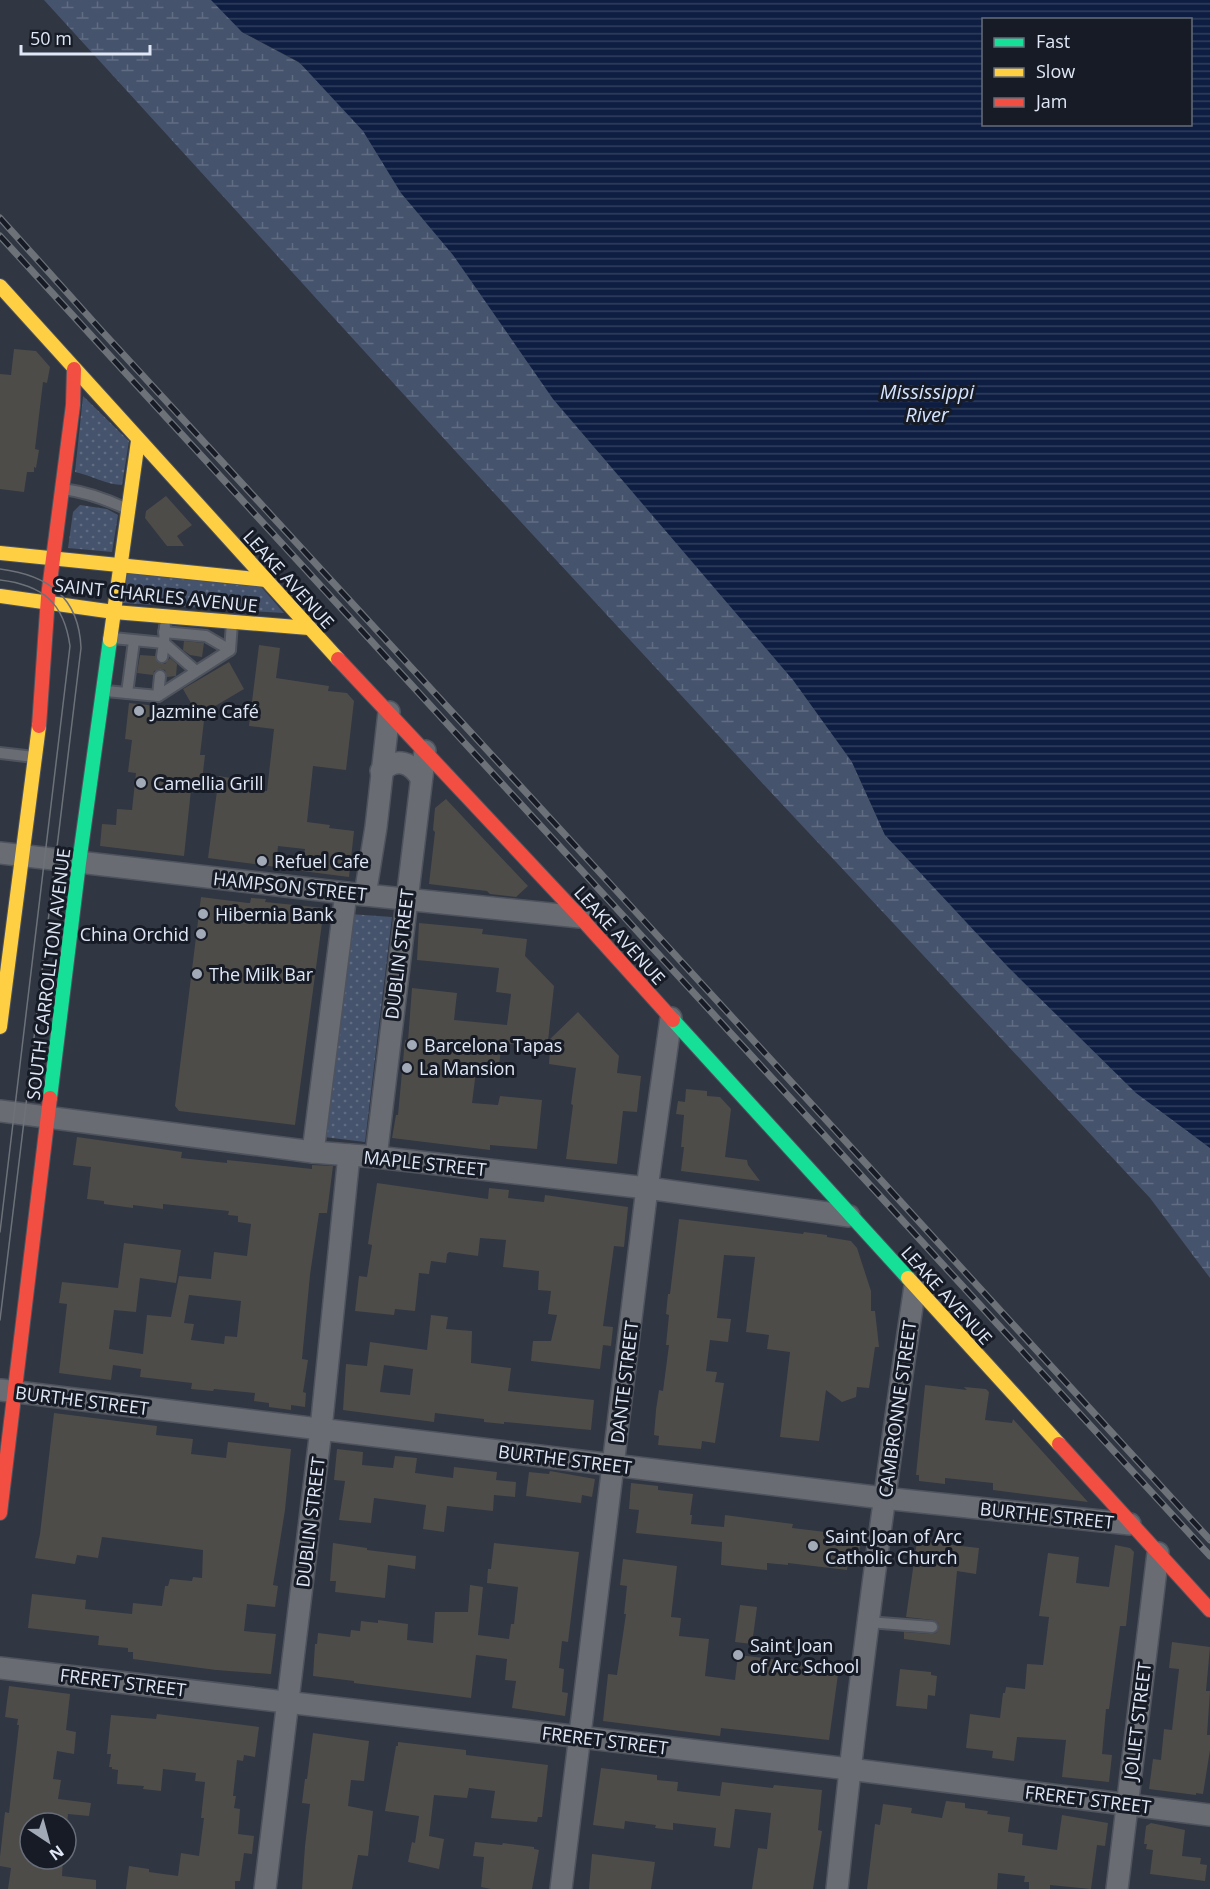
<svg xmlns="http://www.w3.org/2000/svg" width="1210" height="1889" font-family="'Open Sans',sans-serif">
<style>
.green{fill:url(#green-dots)}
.wetland{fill:url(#wetland-marsh)}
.water{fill:url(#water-rules);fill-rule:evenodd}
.building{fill:#4e4c49;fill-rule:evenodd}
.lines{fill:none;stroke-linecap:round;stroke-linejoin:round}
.lane-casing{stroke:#4e535d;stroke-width:14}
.street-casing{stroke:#4e535d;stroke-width:24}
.fast-casing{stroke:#4e535d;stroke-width:16}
.slow-casing{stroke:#4e535d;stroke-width:16}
.jam-casing{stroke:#4e535d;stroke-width:16}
.lane{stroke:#696d73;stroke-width:10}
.street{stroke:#696d73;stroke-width:21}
.fast{stroke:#16e098;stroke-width:14}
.slow{stroke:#ffcf43;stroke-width:14}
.jam{stroke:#f24e42;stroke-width:14}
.tram{stroke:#6d7279;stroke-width:1.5}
.rail-casing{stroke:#6d7279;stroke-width:7}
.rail{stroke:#161b25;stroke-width:4.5;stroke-dasharray:14;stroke-linecap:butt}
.poi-dot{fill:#a2aab8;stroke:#161b25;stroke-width:2}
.labels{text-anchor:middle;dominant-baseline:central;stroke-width:6;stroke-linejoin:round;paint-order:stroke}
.street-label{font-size:18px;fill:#e0e8f7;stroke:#161b25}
.poi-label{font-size:18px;fill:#e0e8f7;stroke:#161b25;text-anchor:start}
.water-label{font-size:20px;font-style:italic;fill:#d3e2fe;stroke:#161b25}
</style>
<defs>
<pattern id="green-dots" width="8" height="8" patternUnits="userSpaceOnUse" patternTransform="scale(1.5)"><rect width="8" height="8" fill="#46536c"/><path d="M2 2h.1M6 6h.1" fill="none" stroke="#606c82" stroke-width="1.8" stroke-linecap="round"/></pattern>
<pattern id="wetland-marsh" width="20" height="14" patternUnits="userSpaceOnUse" patternTransform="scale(1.5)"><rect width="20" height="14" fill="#46536c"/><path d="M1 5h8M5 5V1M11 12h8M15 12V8" fill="none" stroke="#606c82"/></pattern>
<pattern id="water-rules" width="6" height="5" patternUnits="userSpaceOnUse" patternTransform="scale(1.5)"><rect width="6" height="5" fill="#0e1e42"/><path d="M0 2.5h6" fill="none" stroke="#313f5e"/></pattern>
</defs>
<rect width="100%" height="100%" fill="#303642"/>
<g class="green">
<path d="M 83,396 L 129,441 L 122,485 C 108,485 90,475 75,472 Z"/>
<polygon points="80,505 107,509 118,515 112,552 68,548 73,512"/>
<polygon points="127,571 257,582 284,613 123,603"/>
<polygon points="350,914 392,917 365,1142 324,1137"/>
</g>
<polygon class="wetland" points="44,0 215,0 242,32 298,62 335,90 803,677 852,762 885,835 1210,1139 1210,1278 1150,1198 765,786 458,454"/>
<path class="water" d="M 211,0 L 1210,0 L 1210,1148 L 1136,1093 L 1008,967 L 885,835 L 852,762 L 793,680 L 553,399 L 453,255 L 401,193 L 363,131 L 299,62 L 242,32 ZM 984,20 L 1190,20 L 1190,124 L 984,124 Z"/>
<g class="building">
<polygon points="14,349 36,351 50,367 47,383 43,382 35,449 39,450 36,468 34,467 34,472 27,472 24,492 0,489 0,374 11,375"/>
<polygon points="166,496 192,525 177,536 184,546 167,546 145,518 146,511"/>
<polygon points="184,641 204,643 202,657 190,655 183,650"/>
<polygon points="259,645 280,648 276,678 329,686 328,691 347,693 354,701 346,770 313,766 307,822 330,825 329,828 354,831 349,877 302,871 305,849 278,846 276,867 208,858 219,776 236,779 235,787 267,791 274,729 249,726"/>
<polygon points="140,655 155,656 157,662 162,664 165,664 170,658 177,664 176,676 167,677 165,670 160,669 154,671 153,675 137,673"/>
<polygon points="229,662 244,689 205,712 200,755 205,755 202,781 192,780 184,856 100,846 102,824 116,825 117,809 132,810 136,773 128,772 132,740 125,739 129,703 195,710 183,689"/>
<polygon points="446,799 528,886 516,897 490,894 487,891 429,884 435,832 433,830 435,808"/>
<polygon points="201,897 248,903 250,903 251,898 266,899 265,902 324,908 295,1125 179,1111 175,1106"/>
<polygon points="419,923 483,929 482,934 527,939 525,956 554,986 548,1041 578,1012 619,1056 617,1073 641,1076 637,1112 623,1111 617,1164 566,1159 573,1105 571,1104 576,1068 549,1064 550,1049 502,1043 498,1073 476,1071 472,1103 498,1105 500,1096 542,1100 537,1149 490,1145 490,1150 392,1138 396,1115 398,1115 405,1040 408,1041 412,988 457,993 454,1020 507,1025 511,994 496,992 499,968 417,960"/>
<polygon points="686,1089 707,1091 707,1096 720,1097 731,1109 725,1157 747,1160 748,1165 760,1181 681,1171 684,1147 681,1147 684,1115 676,1114 678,1101 685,1102"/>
<path d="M 77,1137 L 182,1152 L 181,1158 L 227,1163 L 227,1160 L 312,1169 L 312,1165 L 333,1166 L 327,1213 L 319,1213 L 310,1275 L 302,1359 L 308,1360 L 303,1392 L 306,1393 L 305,1407 L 291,1405 L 291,1410 L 269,1407 L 269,1403 L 254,1401 L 255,1393 L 214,1389 L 213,1391 L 191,1389 L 192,1383 L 140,1377 L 141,1369 L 113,1365 L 111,1380 L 59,1373 L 67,1304 L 59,1303 L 62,1282 L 118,1288 L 124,1243 L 181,1250 L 176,1283 L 140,1278 L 136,1312 L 114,1310 L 109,1349 L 143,1354 L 147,1315 L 171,1317 L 179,1276 L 211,1279 L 214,1252 L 247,1256 L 251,1224 L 238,1222 L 238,1216 L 228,1215 L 229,1211 L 163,1204 L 163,1209 L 133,1205 L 133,1208 L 104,1204 L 104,1201 L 87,1199 L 91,1167 L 73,1165 ZM 189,1295 L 241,1301 L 237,1337 L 225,1336 L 224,1344 L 191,1340 L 194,1324 L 184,1323 Z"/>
<polygon points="377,1183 488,1199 489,1188 509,1190 508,1198 544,1202 545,1195 628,1207 624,1247 614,1246 603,1326 613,1327 611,1346 603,1345 600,1369 531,1361 533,1341 551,1341 557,1315 548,1314 551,1291 538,1290 539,1271 503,1267 506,1240 480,1238 478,1256 449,1252 447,1254 446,1263 431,1261 429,1274 419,1273 415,1311 395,1309 394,1315 355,1311 359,1276 367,1277 372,1245 368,1244"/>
<polygon points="679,1219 803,1234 804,1232 827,1235 827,1237 851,1241 857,1248 871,1291 871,1311 875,1311 879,1347 875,1347 869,1388 857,1387 856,1397 842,1402 826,1390 819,1441 780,1437 790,1352 767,1349 769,1335 746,1332 755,1257 724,1255 717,1318 731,1319 728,1342 710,1340 706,1371 717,1372 715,1382 724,1383 715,1443 702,1441 701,1449 658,1445 659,1436 654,1435 656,1410 659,1390 663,1391 669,1345 666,1345 669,1315 666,1314 668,1294 670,1294"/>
<path d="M 431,1315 L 448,1317 L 446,1329 L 472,1331 L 471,1363 L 511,1368 L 508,1391 L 594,1400 L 591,1430 L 504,1422 L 504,1424 L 484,1422 L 484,1419 L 435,1413 L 434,1422 L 343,1410 L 346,1364 L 367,1366 L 370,1342 L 427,1350 ZM 384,1365 L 413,1369 L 410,1395 L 380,1392 Z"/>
<polygon points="925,1385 967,1390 964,1387 986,1389 989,1392 985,1420 1012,1423 1013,1419 1088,1502 993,1490 993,1483 945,1478 945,1484 919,1481 919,1475 916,1475"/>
<polygon points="54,1413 157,1426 156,1435 193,1439 191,1454 226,1458 228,1442 291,1449 285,1510 273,1585 278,1586 275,1607 247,1604 244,1631 276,1634 271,1674 216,1670 133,1659 133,1652 128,1652 128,1648 98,1645 99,1636 28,1628 32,1594 86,1600 85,1609 132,1614 133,1603 162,1606 165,1586 168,1586 170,1579 192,1581 193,1577 202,1578 203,1550 102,1537 98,1558 77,1555 75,1564 35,1558 40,1534"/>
<polygon points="337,1449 363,1452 362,1465 393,1468 395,1456 417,1458 415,1473 453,1478 454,1467 497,1472 496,1480 516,1482 515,1497 494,1495 493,1511 447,1506 444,1532 423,1529 426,1505 374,1498 371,1523 339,1520 345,1481 334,1480"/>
<polygon points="550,1471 595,1479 592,1497 582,1495 581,1503 526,1496 529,1472 549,1474"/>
<polygon points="631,1483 658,1486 658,1490 693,1494 690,1515 692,1515 691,1524 724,1527 725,1515 793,1524 792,1528 851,1535 850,1545 860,1546 858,1561 848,1560 847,1570 788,1563 788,1565 767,1563 767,1570 721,1565 722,1542 636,1533 639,1510 629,1509"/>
<polygon points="917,1541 979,1548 976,1574 957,1571 950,1645 904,1639 904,1632 932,1634 936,1633 939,1628 938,1623 933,1620 906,1617"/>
<polygon points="333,1543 367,1548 367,1550 416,1556 415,1569 388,1565 385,1598 335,1592 336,1581 330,1581"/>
<polygon points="494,1543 579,1552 568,1642 562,1641 559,1668 564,1669 562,1692 568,1693 565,1716 512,1708 516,1681 505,1680 507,1659 476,1655 471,1698 354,1683 354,1681 313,1676 315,1644 317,1644 318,1633 350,1637 351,1630 360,1631 361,1621 378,1623 378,1620 408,1624 407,1640 433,1643 435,1612 468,1612 470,1585 483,1587 478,1635 509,1639 511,1624 514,1624 518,1587 487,1583 488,1569 491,1569"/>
<polygon points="1115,1545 1130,1548 1134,1552 1126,1626 1120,1626 1109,1709 1106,1709 1102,1754 1112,1755 1109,1782 1062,1777 1066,1740 1017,1737 1014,1761 992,1758 993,1751 966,1748 970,1714 1000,1718 1003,1693 1005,1693 1006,1687 1025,1689 1027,1664 1043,1665 1049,1617 1039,1616 1048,1553 1079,1557 1076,1583 1109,1587"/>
<polygon points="623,1559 677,1566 671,1617 681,1618 679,1636 709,1639 705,1676 735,1680 738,1655 839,1667 829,1740 721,1728 720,1736 603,1721 608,1674 617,1675 626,1614 624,1614 627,1586 620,1585"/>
<polygon points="740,1605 757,1607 752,1644 735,1642"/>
<polygon points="1172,1642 1210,1647 1206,1691 1210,1691 1207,1735 1210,1735 1210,1750 1203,1794 1196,1793 1196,1795 1149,1789 1153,1759 1161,1760 1164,1729 1172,1730 1179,1669 1169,1668"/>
<polygon points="900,1669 931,1672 931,1675 937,1676 935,1696 928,1695 927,1709 896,1706"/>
<polygon points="9,1686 70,1694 66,1730 76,1732 74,1754 57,1751 53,1779 61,1780 58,1799 91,1803 89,1816 68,1814 67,1823 30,1823 30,1859 63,1859 62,1876 96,1880 96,1889 8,1889 11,1868 0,1866 0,1857 5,1812 9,1813 19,1725 17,1725 18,1719 5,1717"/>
<polygon points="157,1714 259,1727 255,1757 244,1755 243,1761 237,1760 233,1796 236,1796 234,1808 240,1809 238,1834 254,1836 252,1854 244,1853 240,1881 235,1881 235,1889 126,1889 129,1866 149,1869 149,1872 178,1876 181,1853 199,1856 204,1818 201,1818 205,1782 195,1781 196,1773 163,1769 161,1791 143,1789 144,1786 117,1784 118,1770 112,1769 112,1767 109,1767 111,1754 107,1754 111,1715 156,1719"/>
<polygon points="313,1733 369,1741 364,1781 351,1780 348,1806 373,1811 368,1856 358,1855 352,1889 302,1889 305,1846 310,1804 302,1803 305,1779 307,1779"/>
<polygon points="398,1742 466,1750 466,1755 548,1765 542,1817 538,1817 537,1822 491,1818 495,1791 469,1788 467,1798 434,1795 429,1836 444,1839 439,1869 408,1862 412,1842 415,1843 419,1816 385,1811 396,1746 398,1746"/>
<polygon points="601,1768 657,1775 657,1780 678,1782 677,1791 720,1796 722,1782 773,1788 774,1785 822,1790 818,1830 822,1831 813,1889 752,1889 758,1848 767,1849 771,1813 735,1809 730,1848 714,1846 716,1828 673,1823 673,1830 655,1828 656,1825 625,1821 624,1829 593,1825"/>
<polygon points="946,1801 965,1803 965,1808 988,1811 987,1814 1010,1817 1008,1832 1023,1834 1022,1845 1057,1850 1062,1815 1108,1823 1105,1846 1097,1845 1091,1889 1050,1885 1050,1889 1029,1889 1029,1882 1024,1882 1025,1876 998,1873 997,1889 867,1889 875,1824 880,1825 883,1804 912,1808 911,1813 942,1818"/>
<polygon points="1151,1823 1185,1830 1182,1856 1201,1858 1200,1864 1207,1865 1205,1881 1150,1874 1153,1850 1146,1849 1147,1844 1144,1844 1146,1826"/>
<polygon points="475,1842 502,1845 503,1843 534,1847 534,1849 539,1850 532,1889 491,1889 481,1887 484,1857 473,1856"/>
<polygon points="592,1854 655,1862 651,1889 589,1889"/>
</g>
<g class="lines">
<defs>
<g id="lane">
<path d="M 63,489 C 86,492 106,499 127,509"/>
<polyline points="165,626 164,643 196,671"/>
<polyline points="164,632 206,636 230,650"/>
<polyline points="113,638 164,643 162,657"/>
<polyline points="106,691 158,696 230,650 232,623"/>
<polyline points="127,693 134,641"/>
<polyline points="158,696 160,676"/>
<polyline points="0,753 34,757"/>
<polyline points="868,1622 932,1627"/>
</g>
<g id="street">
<path d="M 381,771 C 397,757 411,762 421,778"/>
<polyline points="0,853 346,893 580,917"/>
<polyline points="365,895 376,827 389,712"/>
<polyline points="0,1111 313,1152 376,1157 647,1188 849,1216"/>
<polyline points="313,1152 346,893"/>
<polyline points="376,1157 425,751"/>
<polyline points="1,1390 883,1498 1130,1524"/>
<polyline points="0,1668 849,1769 1210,1815"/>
<polyline points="265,1889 321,1429 349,1155"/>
<polyline points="561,1889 647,1188 671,1018"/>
<path d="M 837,1889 C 858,1687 885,1487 915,1286"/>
<polyline points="1117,1889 1158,1553"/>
</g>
<g id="fast">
<polyline points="673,1020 908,1278"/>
<polyline points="50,1098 79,863 110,640"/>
</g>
<g id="slow">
<polyline points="0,286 338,659"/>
<polyline points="0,553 266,580"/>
<polyline points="0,596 114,612 309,628"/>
<polyline points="110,640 138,441"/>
<polyline points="0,1027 39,726"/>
<polyline points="908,1278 1059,1444"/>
</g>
<g id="jam">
<polyline points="338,659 580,917 673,1020"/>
<polyline points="39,726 48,597 73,405 74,369"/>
<polyline points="1059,1444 1210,1610"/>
<polyline points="0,1513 50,1098"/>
</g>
</defs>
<use href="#lane" class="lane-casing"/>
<use href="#street" class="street-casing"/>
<use href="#fast" class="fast-casing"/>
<use href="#slow" class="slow-casing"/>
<use href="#jam" class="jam-casing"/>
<use href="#lane" class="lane"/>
<use href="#street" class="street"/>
<use href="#fast" class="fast"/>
<use href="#slow" class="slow"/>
<use href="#jam" class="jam"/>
<g class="tram">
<path d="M 0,569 C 48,575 79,597 81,648 L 0,1320"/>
<path d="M 0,580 C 43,585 64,603 70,646 L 0,1232"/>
</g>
<defs>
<g id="rail">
<polyline points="0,218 99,328 614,888 1210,1540"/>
<polyline points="0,236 1210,1556"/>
</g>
</defs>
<use href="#rail" class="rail-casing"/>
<use href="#rail" class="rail"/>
</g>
<g class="poi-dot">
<circle cx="139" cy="711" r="6"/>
<circle cx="141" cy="783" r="6"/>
<circle cx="262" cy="861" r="6"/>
<circle cx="203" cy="914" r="6"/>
<circle cx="201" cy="934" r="6"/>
<circle cx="197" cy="974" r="6"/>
<circle cx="412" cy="1045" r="6"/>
<circle cx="407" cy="1068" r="6"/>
<circle cx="813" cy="1546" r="6"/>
<circle cx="738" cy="1655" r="6"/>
</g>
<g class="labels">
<g class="street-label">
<text transform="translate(289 579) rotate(48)">LEAKE AVENUE</text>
<text transform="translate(156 595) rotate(6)">SAINT CHARLES AVENUE</text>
<text transform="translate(290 886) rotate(6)">HAMPSON STREET</text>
<text transform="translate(620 935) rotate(48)">LEAKE AVENUE</text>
<text transform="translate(399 954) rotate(-83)">DUBLIN STREET</text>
<text transform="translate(48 974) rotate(-83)">SOUTH CARROLLTON AVENUE</text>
<text transform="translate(425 1163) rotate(6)">MAPLE STREET</text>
<text transform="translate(947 1295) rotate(48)">LEAKE AVENUE</text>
<text transform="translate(624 1382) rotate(-83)">DANTE STREET</text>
<text transform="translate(82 1400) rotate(7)">BURTHE STREET</text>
<text transform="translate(897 1409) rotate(-82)">CAMBRONNE STREET</text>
<text transform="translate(565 1459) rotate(7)">BURTHE STREET</text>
<text transform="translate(1047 1515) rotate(6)">BURTHE STREET</text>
<text transform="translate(310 1522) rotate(-83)">DUBLIN STREET</text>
<text transform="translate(123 1682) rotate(7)">FRERET STREET</text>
<text transform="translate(1137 1721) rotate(-83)">JOLIET STREET</text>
<text transform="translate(605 1740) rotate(7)">FRERET STREET</text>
<text transform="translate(1088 1799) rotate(7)">FRERET STREET</text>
</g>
<g class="poi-label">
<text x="151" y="711">Jazmine Café</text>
<text x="153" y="783">Camellia Grill</text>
<text x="274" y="861">Refuel Cafe</text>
<text x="215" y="914">Hibernia Bank</text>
<text x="189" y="934" text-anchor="end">China Orchid</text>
<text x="209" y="974">The Milk Bar</text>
<text x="424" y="1045">Barcelona Tapas</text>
<text x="419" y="1068">La Mansion</text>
<text x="825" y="1536">Saint Joan of Arc<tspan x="825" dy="21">Catholic Church</tspan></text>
<text x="750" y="1645">Saint Joan<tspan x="750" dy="21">of Arc School</tspan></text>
</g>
<g class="water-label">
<text x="927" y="391">Mississippi<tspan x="927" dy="23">River</tspan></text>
</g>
</g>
<rect x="982" y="18" width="210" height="108" fill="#161b25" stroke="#676d79" stroke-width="1.5"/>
<rect x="994" y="38" width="30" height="9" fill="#16e098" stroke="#676d79" stroke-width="1.5"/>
<text x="1036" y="48" font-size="18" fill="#e0e8f7">Fast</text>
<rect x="994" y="68" width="30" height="9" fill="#ffcf43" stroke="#676d79" stroke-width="1.5"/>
<text x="1036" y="78" font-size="18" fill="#e0e8f7">Slow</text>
<rect x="994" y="98" width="30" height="9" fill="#f24e42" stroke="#676d79" stroke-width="1.5"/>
<text x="1036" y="108" font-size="18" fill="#e0e8f7">Jam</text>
<g transform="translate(48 1841) rotate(144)"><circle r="28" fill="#161b25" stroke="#676d79" stroke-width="1.5"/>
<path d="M0-4.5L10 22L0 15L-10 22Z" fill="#a2aab8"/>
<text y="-9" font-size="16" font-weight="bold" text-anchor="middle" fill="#e0e8f7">N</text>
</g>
<path d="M21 45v9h129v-9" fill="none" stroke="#e0e8f7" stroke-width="3"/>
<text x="30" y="45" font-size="18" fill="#e0e8f7" stroke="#161b25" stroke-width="4.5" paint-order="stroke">50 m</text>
</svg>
